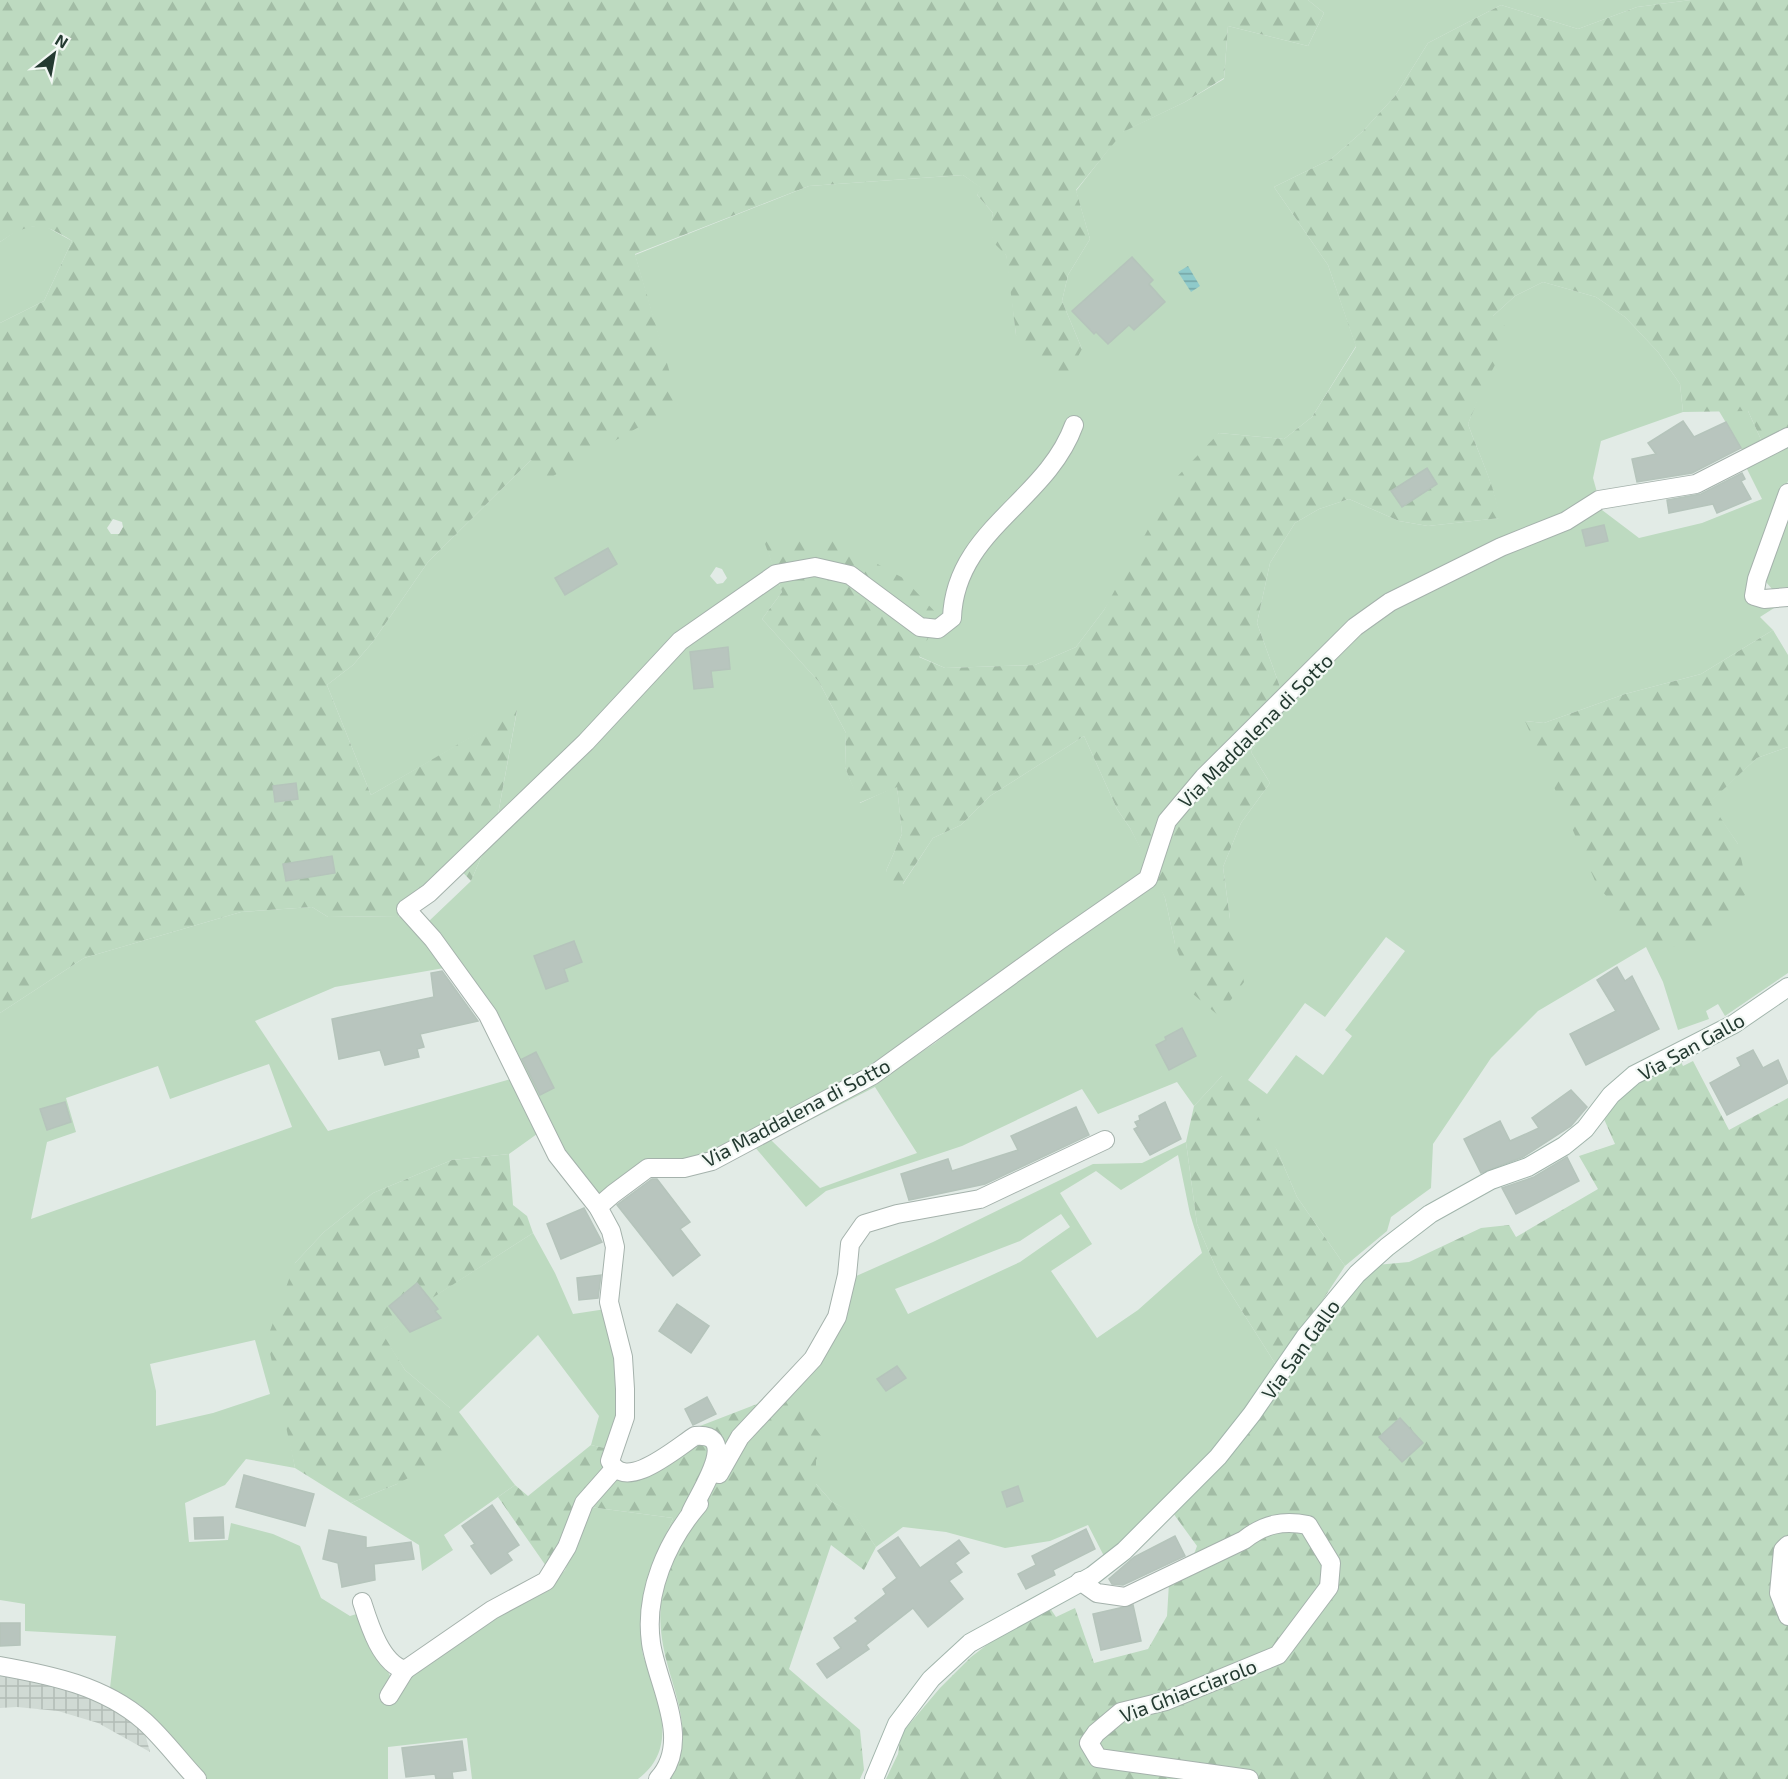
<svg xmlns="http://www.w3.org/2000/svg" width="1788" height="1779" font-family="'Exo 2',sans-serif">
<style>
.industrial{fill:url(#industrial-grid)}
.grass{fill:#bddac0;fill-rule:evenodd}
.forest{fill:url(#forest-firs);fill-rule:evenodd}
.water{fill:url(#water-rules)}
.building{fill:#b8c5be;stroke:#b5c4bb;stroke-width:1.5}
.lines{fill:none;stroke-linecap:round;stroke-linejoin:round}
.street-casing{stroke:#a5b2ac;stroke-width:20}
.secondary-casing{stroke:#a2b5ac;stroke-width:20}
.street{stroke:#fff;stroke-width:18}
.secondary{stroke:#fff;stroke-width:18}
.labels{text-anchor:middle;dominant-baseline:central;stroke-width:4.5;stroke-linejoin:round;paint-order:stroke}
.street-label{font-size:20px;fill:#243a31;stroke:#f2f8f4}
</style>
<defs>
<pattern id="industrial-grid" width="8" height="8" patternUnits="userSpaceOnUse" patternTransform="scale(1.5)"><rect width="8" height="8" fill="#d0dad4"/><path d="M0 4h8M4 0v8" fill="none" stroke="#b2bcb6"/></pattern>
<pattern id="forest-firs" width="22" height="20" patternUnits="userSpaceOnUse" patternTransform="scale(1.5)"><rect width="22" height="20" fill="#bddac0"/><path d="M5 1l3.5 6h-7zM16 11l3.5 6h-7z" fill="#a2bca5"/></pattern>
<pattern id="water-rules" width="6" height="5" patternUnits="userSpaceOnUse" patternTransform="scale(1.5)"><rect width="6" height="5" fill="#8fcaca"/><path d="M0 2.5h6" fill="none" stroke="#75a5a5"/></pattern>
</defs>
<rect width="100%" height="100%" fill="#e2ebe6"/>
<polygon class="industrial" points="0,1671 83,1693 120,1713 144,1730 150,1752 98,1723 58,1711 17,1707 0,1708"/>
<g class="grass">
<path d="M 1308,0 L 1691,0 L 1637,7 L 1578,29 L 1501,5 L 1428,43 L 1395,96 L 1363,131 L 1331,159 L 1274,187 L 1328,265 L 1356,346 L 1312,417 L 1284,439 L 1219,433 L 1104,610 L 1076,647 L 1035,665 L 945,668 L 918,656 L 765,542 L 782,592 L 762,619 L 819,682 L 846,733 L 845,767 L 860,803 L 897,786 L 902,834 L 886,871 L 903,884 L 933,838 L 961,825 L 990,796 L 1084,736 L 1117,809 L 1130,828 L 1157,879 L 1165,898 L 1175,944 L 1230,919 L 1223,867 L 1241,823 L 1270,783 L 1251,752 L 1284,698 L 1257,623 L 1270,563 L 1295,523 L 1319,509 L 1349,499 L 1399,521 L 1428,526 L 1499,518 C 1495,486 1479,455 1468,424 L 1481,390 L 1493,316 L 1515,296 L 1543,282 L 1596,297 L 1625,317 L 1658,352 L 1680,384 L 1683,412 L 1601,441 L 1593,478 L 1602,510 L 1639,538 L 1702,523 L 1762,499 L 1744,463 L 1788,444 L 1788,481 L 1745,590 L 1751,601 L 1785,601 L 1760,617 L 1773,630 L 1701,674 L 1625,694 L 1544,723 L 1525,721 L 1738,844 L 1709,802 L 1757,758 L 1788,747 L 1788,973 L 1725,1016 L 1718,1004 L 1706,1011 L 1709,1019 L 1678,1030 L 1663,982 L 1646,947 L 1538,1011 L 1491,1058 L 1433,1144 L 1431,1188 L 1391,1217 L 1387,1231 L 1345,1266 L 1297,1197 L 1277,1150 L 1222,1076 L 1194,1106 L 1177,1082 L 1098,1114 L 1082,1089 L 962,1146 L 826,1191 L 806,1207 L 753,1145 L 881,1079 L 935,1043 L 1145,881 L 867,1070 L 699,1159 L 598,1196 L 549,1127 L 517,1052 L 490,1004 L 428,922 L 471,881 L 497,820 L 517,711 L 371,795 L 327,685 L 353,665 L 372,643 L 428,562 L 531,460 L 678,404 L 635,255 L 809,186 L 963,175 L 982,188 L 977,195 L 993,213 C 985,250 1003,238 1007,259 C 1011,284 1013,310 1016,335 L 1082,349 L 1062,301 L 1068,275 L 1090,239 L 1076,191 L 1122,132 L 1185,102 L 1224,79 L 1228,26 L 1308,46 L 1324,13 ZM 716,567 L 722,569 L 727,578 L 723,583 L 717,584 L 710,576 ZM 1386,937 L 1405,951 L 1345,1030 L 1352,1036 L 1323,1075 L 1296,1055 L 1267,1094 L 1248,1080 L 1305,1003 L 1325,1017 ZM 875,1087 L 917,1153 L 820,1188 L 771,1140 Z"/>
<polygon points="43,225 72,241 44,301 0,323 0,242 20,228"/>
<polygon points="1719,411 1748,411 1763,444 1745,455"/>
<polygon points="1788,513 1788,587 1772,589 1766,582"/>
<path d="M 312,907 L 328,917 L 398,916 L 416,926 L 450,967 L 335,987 L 255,1021 L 328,1131 L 511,1079 L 537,1134 L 509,1154 L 452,1160 L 373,1193 L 324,1232 L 295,1263 L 286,1419 L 295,1468 L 246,1459 L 225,1485 L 185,1503 L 189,1542 L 228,1540 L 231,1523 L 273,1534 L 300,1546 L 321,1598 L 350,1616 L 360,1613 L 391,1678 L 392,1701 L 413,1675 L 478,1627 L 547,1591 L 565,1570 L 590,1507 L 673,1518 C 652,1566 641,1593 642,1647 C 642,1656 647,1665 650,1674 C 662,1711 675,1752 638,1779 L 472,1779 L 467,1738 L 388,1747 L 388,1779 L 205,1779 L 140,1705 L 110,1688 L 116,1636 L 25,1631 L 25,1604 L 0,1600 L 0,1013 L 84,958 L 241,912 ZM 269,1064 L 292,1127 L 31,1219 L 47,1142 L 76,1132 L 66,1098 L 158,1066 L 170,1099 ZM 255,1340 L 270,1394 L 213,1413 L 156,1426 L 156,1391 L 150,1364 Z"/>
<path d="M 1186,1142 L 1197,1224 L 1219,1275 L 1278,1368 L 1227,1442 L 1105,1558 L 1088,1525 L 1050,1541 L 1005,1548 L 946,1532 L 903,1527 L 876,1547 L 853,1513 L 832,1502 L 816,1484 L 816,1460 L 788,1392 L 854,1277 L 933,1242 L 1093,1164 L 1142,1163 ZM 1178,1155 L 1190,1214 L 1202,1253 L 1138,1310 L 1097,1338 L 1051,1271 L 1092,1244 L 1060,1193 L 1096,1171 L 1121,1190 ZM 1061,1214 L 1070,1227 L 1020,1262 L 908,1314 L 895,1289 L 1020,1241 Z"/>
<path d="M 533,1233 L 555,1273 L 573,1314 L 606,1309 C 620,1360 628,1398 604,1448 L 591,1445 L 599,1416 L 538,1335 L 459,1412 L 515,1485 L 444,1535 L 453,1550 L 422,1571 L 419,1545 L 351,1503 L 397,1484 L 450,1408 L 405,1370 L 380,1331 Z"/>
</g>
<g class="forest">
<path d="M 0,0 L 1308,0 L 1324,13 L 1308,46 L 1228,26 L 1224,78 L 1185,102 L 1123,132 L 1076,190 L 1090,239 L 1068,275 L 1062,301 L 1082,349 L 1063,384 L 1016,335 L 1006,255 L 995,244 L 989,231 L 993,213 L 977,195 L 981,188 L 963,175 L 809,186 L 635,254 L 679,404 L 548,479 L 531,460 L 428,562 L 372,643 L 353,665 L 327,685 L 371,795 L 517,710 L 497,820 L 471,881 L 451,860 L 398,916 L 328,917 L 312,907 L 241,912 L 84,958 L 0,1013 L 0,323 L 44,301 L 72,241 C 42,221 29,222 0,242 ZM 113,519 L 122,522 L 123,527 L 119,534 L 111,534 L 107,528 Z"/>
<path d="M 1691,0 L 1788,0 L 1788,432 L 1763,444 L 1748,411 L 1683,412 L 1680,384 L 1658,352 L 1625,317 L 1596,297 L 1543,282 L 1515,296 L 1493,316 L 1512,332 L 1482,390 L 1468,424 C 1479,455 1495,486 1500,518 L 1428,526 L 1399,521 L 1349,499 L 1319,509 L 1295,523 L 1270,563 L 1257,623 L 1284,698 L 1251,752 L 1270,783 L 1241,823 L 1223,867 L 1230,919 L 1244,982 L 1219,1016 L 1193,994 L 1175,944 L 1165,898 L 1130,828 L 1117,809 L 1084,736 L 990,796 L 961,825 L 933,838 L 902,885 L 891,881 L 886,871 L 902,834 L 897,787 L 859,803 L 845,767 L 846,733 L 819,682 L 762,619 L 782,592 L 764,541 L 830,538 L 903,578 L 939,616 L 919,657 L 945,668 L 1035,665 L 1076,647 L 1104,610 L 1176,478 L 1219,433 L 1284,439 L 1312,417 L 1356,347 L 1328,265 L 1274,187 L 1331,159 L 1363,131 L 1395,96 L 1428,43 L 1501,5 L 1578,29 L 1637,7 Z"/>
<polygon points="1773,630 1788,655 1788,747 1757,758 1710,802 1738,844 1748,890 1724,928 1689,946 1646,947 1596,883 1525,721 1544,723 1625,694 1701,674"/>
<path d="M 1679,1058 L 1683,1066 L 1693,1061 L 1729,1130 L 1788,1098 L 1788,1779 L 886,1779 L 898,1754 L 901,1734 L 940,1688 L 971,1657 L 1005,1631 L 1050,1608 L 1056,1617 L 1075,1608 L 1094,1663 L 1148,1649 L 1167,1616 L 1169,1583 L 1190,1565 L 1197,1546 L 1173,1513 L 1284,1374 L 1376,1265 L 1409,1262 L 1481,1228 L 1509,1225 L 1516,1237 L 1598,1189 L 1579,1156 L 1615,1144 L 1604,1119 C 1624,1090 1649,1076 1679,1058 Z"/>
<polygon points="1222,1076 1237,1079 1277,1150 1297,1197 1345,1266 1278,1368 1219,1275 1197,1224 1186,1142 1194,1106"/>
<polygon points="509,1154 513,1205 527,1216 533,1233 381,1331 405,1370 450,1408 464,1432 427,1468 397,1484 351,1503 295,1468 267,1339 295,1263 324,1232 373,1193 452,1160"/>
<path d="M 788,1392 L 827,1444 L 816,1460 L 816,1484 L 832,1502 L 853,1512 L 876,1547 L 864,1570 L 831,1545 L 789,1669 L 860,1730 L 864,1770 L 860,1779 L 669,1779 C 700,1731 669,1688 662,1639 C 659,1617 660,1600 665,1579 L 649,1572 L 673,1518 L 590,1507 L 546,1566 L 498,1497 L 515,1485 L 528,1496 L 591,1445 L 618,1451 L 616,1461 L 623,1466 L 645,1459 L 687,1431 L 757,1404 L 767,1394 L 777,1404 Z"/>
</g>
<polygon class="water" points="1188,266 1200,286 1191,292 1178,272"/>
<g class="building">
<polygon points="1132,257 1153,280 1149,284 1165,302 1134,330 1129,325 1108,344 1096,332 1094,334 1072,311"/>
<polygon points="1683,421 1694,437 1726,422 1741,448 1692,473 1637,482 1632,459 1656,454 1648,443"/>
<polygon points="1427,468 1437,484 1402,507 1391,491"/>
<polygon points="1742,473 1745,479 1741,481 1751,499 1717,513 1713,504 1669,513 1667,500 1701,494"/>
<polygon points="1604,525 1608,541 1586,546 1582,530"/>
<polygon points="608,548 617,564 565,595 555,578"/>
<polygon points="728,647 730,669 711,671 713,687 694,689 690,652"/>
<polygon points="296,783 298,799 275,802 273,786"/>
<polygon points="332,856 335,873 286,881 283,864"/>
<polygon points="574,941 582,962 564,969 568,981 546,989 534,956"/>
<polygon points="1617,967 1625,981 1632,976 1659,1029 1586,1065 1570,1034 1616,1011 1597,980"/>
<polygon points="442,971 478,1021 420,1034 424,1047 417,1049 419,1057 385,1065 380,1050 339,1059 332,1019 434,997 431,973"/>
<polygon points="1182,1028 1196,1056 1169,1070 1156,1045 1166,1040 1165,1037"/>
<polygon points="1753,1050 1763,1068 1778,1060 1788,1083 1727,1115 1710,1083 1741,1066 1737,1058"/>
<polygon points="536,1052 554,1088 540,1095 522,1059"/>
<polygon points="1571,1090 1587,1107 1571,1126 1523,1157 1481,1173 1464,1139 1500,1121 1510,1141 1539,1128 1532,1118"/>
<polygon points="65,1102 71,1122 47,1130 40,1109"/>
<polygon points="1165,1102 1181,1139 1150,1155 1134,1129 1138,1127 1135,1122 1140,1120 1139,1116"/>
<polygon points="1076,1107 1089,1135 985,1184 909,1200 901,1174 948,1159 952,1171 1018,1150 1011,1136"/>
<polygon points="1567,1157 1579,1181 1516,1214 1502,1188 1534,1177"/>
<polygon points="652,1179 657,1179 690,1222 680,1229 700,1255 673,1276 617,1205"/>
<polygon points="584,1208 602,1242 561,1259 547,1224"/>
<polygon points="601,1275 598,1298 579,1300 577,1278"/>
<polygon points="417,1283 438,1309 435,1311 441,1318 410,1332 389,1306"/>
<polygon points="677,1304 709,1326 691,1353 659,1331"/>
<polygon points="897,1366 906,1378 886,1391 877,1379"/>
<polygon points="707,1397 716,1414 693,1425 685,1409"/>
<polygon points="1400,1418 1423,1443 1402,1462 1379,1437"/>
<polygon points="244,1475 314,1494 305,1526 236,1507"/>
<polygon points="1018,1486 1023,1501 1007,1507 1002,1492"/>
<polygon points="492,1505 519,1545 507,1553 512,1560 491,1574 471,1546 475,1544 462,1526"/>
<polygon points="223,1517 224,1538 195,1539 194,1518"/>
<polygon points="1086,1529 1095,1549 1053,1570 1055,1575 1026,1589 1018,1574 1036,1565 1032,1556"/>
<polygon points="329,1530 366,1537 366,1548 411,1542 414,1559 374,1564 375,1580 342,1587 338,1563 323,1559"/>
<polygon points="1175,1536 1185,1556 1123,1585 1112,1584 1109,1579 1134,1557"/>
<polygon points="898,1537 920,1568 959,1540 969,1553 955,1563 962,1572 949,1581 963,1599 928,1627 913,1608 866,1645 869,1649 827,1678 817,1664 841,1648 834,1638 858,1621 855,1618 886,1594 883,1589 897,1578 878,1551"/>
<polygon points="1133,1605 1141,1641 1101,1650 1093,1614"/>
<polygon points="0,1623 20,1623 20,1645 0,1646"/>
<polygon points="462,1741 466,1770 452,1772 453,1779 436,1779 435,1774 406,1777 402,1748"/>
</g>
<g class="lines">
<defs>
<g id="street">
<polyline points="1788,493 1757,579 1754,596 1764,599 1788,597"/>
<polyline points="598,1207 613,1194 648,1168 684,1168 712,1161 873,1075 1060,940 1148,879 1167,821 1204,777 1355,627 1390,602 1501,547 1566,521 1599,500 1696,484 1788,437"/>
<polyline points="719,1474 740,1437 813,1359 837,1317 847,1275 850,1244 864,1224 897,1214 980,1199 1105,1140"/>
<path d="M 691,1512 C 699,1493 742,1432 695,1436 C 675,1449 625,1493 610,1461 L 625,1417 L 625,1389 L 623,1357 L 609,1302 L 615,1247 L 611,1231 L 598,1207 L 557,1155 L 488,1015 L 433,939 L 406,909 L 429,893 L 586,742 L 680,641 L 776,574 L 815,567 L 850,575 L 920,627 L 938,629 L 952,618 C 955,530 1046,502 1074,425"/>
<polyline points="1788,1545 1783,1550 1779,1593 1788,1616"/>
<path d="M 1080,1581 L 1097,1593 L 1125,1597 L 1244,1540 C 1264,1524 1283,1520 1308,1525 L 1331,1563 L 1329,1587 L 1278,1655 L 1166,1701 L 1121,1712 L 1096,1733 L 1089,1743 L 1098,1758 L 1249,1779"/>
<path d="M 362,1602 C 369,1624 381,1664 405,1670 L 492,1610 L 546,1581 L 567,1547 L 584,1503 L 614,1469"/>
<path d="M 0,1666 C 51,1675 104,1686 144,1721 C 163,1738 179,1760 197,1779"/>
<polyline points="389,1696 405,1670"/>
<path d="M 658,1779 C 693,1741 657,1685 651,1643 C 644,1593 667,1541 699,1504"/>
</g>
<polyline id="secondary" points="874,1779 897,1724 931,1679 970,1643 1092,1576 1124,1551 1218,1457 1252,1414 1305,1337 1357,1274 1387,1247 1430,1214 1491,1180 1528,1167 1564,1146 1585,1129 1611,1095 1634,1075 1734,1024 1788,987"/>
</defs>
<use href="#street" class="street-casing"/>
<use href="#secondary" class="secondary-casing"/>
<use href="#street" class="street"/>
<use href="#secondary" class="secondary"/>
</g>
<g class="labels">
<g class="street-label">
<text transform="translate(1255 730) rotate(-45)">Via Maddalena di Sotto</text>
<text transform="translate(1691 1046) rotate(-29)">Via San Gallo</text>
<text transform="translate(796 1112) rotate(-28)">Via Maddalena di Sotto</text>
<text transform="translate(1300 1349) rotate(-54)">Via San Gallo</text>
<text transform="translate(1188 1690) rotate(-21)">Via Ghiacciarolo</text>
</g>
</g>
<g transform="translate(54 54) rotate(31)" stroke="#f2f8f4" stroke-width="4.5" paint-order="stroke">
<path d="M0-4.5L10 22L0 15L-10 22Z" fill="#243a31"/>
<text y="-9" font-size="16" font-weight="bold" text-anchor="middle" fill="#243a31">N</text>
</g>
</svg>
